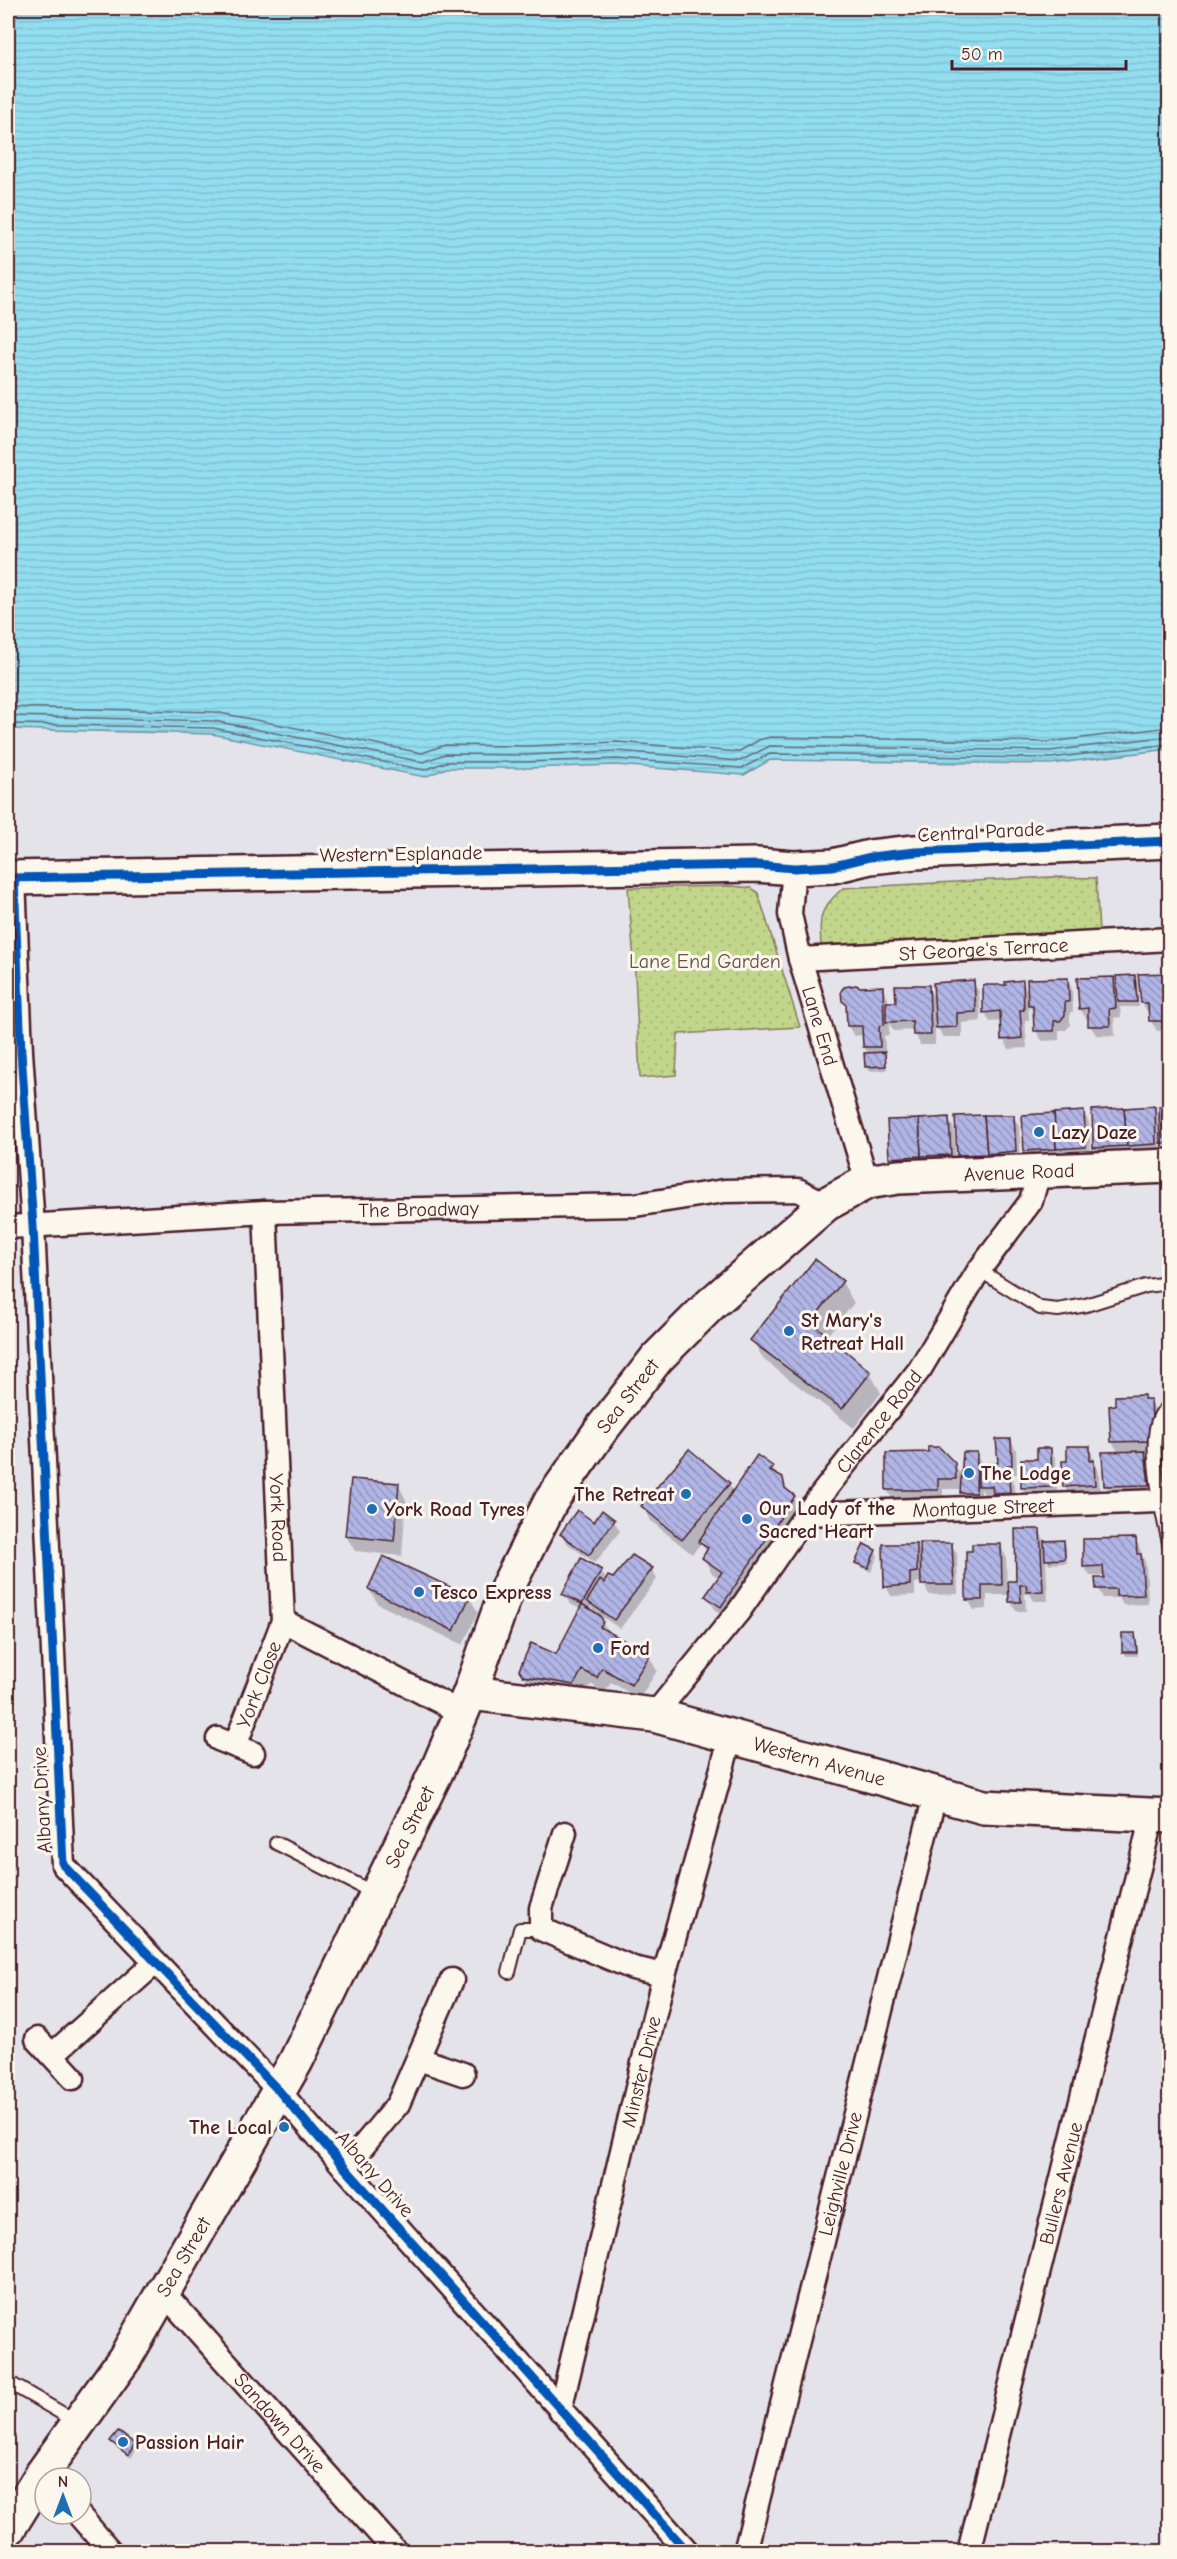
<svg xmlns="http://www.w3.org/2000/svg" width="1177" height="2559" font-family="'Comic Neue',sans-serif">
<style>
.grass{fill:url(#grass-dots);stroke:#867a5b;stroke-width:1.5}
.water{fill:url(#water-rules);stroke:#7592a1;stroke-width:1.5}
.shadow{fill:#0003;fill-rule:evenodd}
.lines{fill:none;stroke-linecap:round;stroke-linejoin:round}
.shore{stroke:#666b7a;stroke-width:1.5}
.building{fill:url(#building-back-hatch);stroke:#4a1f2b;stroke-width:1.5}
.lane-casing{stroke:#4a1f2b;stroke-width:16}
.street-casing{stroke:#4a1f2b;stroke-width:27}
.secondary-casing{stroke:#4a1f2b;stroke-width:38}
.lane{stroke:#fbf7ec;stroke-width:12}
.street{stroke:#fbf7ec;stroke-width:22}
.secondary{stroke:#fbf7ec;stroke-width:33}
.cycleway-casing{stroke:#fbf7ec;stroke-width:13}
.cycleway{stroke:#0057b8;stroke-width:9}
.poi-dot{fill:#1f6fb2;stroke:#fbf7ec;stroke-width:2}
.labels{text-anchor:middle;dominant-baseline:central;stroke-width:6;stroke-linejoin:round;paint-order:stroke}
.street-label{font-size:20px;fill:#4a1f2b;stroke:#fbf7ec}
.park-label{font-size:20px;fill:#684d43;stroke:#fbf7ec}
.poi-label{font-size:20px;font-weight:bold;fill:#4a1f2b;stroke:#fbf7ec;text-anchor:start}
</style>
<defs>
<pattern id="grass-dots" width="8" height="8" patternUnits="userSpaceOnUse" patternTransform="scale(1.5)"><rect width="8" height="8" fill="#c2d68b"/><path d="M2 2h.1M6 6h.1" fill="none" stroke="#a8b778" stroke-width="1.8" stroke-linecap="round"/></pattern>
<pattern id="water-rules" width="6" height="5" patternUnits="userSpaceOnUse" patternTransform="scale(1.5)"><rect width="6" height="5" fill="#91def0"/><path d="M0 2.5h6" fill="none" stroke="#7fbece"/></pattern>
<pattern id="building-back-hatch" width="6" height="6" patternUnits="userSpaceOnUse" patternTransform="scale(1.5)"><rect width="6" height="6" fill="#b1b5e6"/><path d="M-1 5l2 2M0 0l6 6M5-1l2 2" fill="none" stroke="#9293bb"/></pattern>
</defs>
<rect width="100%" height="100%" fill="#e5e3ea"/>
<filter id="ink" filterUnits="userSpaceOnUse"><feTurbulence type="fractalNoise" baseFrequency=".0167" numOctaves="2"/><feDisplacementMap in="SourceGraphic" scale="12" xChannelSelector="R" yChannelSelector="G"/><feConvolveMatrix kernelMatrix="1 2 1 2 8 2 1 2 1" color-interpolation-filters="sRGB"/></filter>
<g filter="url(#ink)">
<g class="grass">
<path d="M 1050,877 L 1096,878 L 1099,932 L 821,945 C 819,913 820,910 843,888 Z"/>
<polygon points="732,886 751,888 758,893 800,1027 678,1034 676,1075 640,1078 635,973 628,888"/>
</g>
<polygon class="water" points="8,8 1169,8 1169,749 1051,764 770,760 744,775 616,765 527,768 446,768 425,777 212,734 8,729"/>
<g class="shadow">
<polygon points="1170,975 1170,1030 1157,1031 1151,1021 1150,1013 1148,1013 1142,1003"/>
<polygon points="1134,977 1137,981 1139,1007 1120,1007 1121,1017 1114,1018 1115,1036 1096,1035 1090,1025 1090,1018 1086,1018 1080,1009 1113,978 1119,988"/>
<polygon points="1067,979 1072,989 1073,1012 1070,1012 1070,1025 1066,1030 1059,1030 1059,1040 1042,1041 1036,1031 1035,1016 1028,1003 1029,1020 1025,1020 1027,1048 1009,1049 1003,1039 1002,1021 990,1022 985,1012 1008,986 1022,982 1029,993"/>
<polygon points="973,982 979,992 981,1021 962,1023 962,1037 943,1037 935,1023 935,1045 920,1045 914,1030 894,1031 889,1023 889,1035 884,1036 887,1070 869,1071 867,1067 869,1054 864,1047 864,1035 854,1036 848,1026 848,1005 859,989 882,988 888,998 888,1004 897,1004 928,987 936,1000"/>
<polygon points="1170,1107 1170,1153 1160,1140 1160,1154 1100,1157 1095,1147 1154,1108 1161,1121"/>
<polygon points="1083,1112 1089,1122 1091,1156 1031,1160 1026,1151"/>
<polygon points="1013,1116 1019,1126 1021,1161 964,1164 959,1154"/>
<polygon points="948,1119 954,1129 956,1164 896,1167 890,1158"/>
<polygon points="815,1261 842,1282 854,1303 826,1337 870,1373 881,1393 854,1428 764,1360 752,1340"/>
<polygon points="1143,1396 1146,1401 1150,1401 1156,1411 1158,1450 1143,1451 1150,1463 1154,1494 1112,1496 1106,1486 1119,1453 1112,1442"/>
<polygon points="1011,1440 1016,1450 1017,1474 1013,1474 1015,1501 1000,1502 996,1496 985,1496 981,1489 981,1503 968,1503 962,1493 962,1489 943,1489 943,1499 893,1500 887,1490 954,1464 963,1479 976,1454 982,1465 999,1464"/>
<polygon points="1089,1447 1099,1472 1100,1495 1070,1496 1064,1486 1069,1463"/>
<polygon points="1050,1449 1056,1459 1057,1496 1028,1497 1022,1487"/>
<polygon points="772,1468 803,1512 730,1621 716,1611 707,1596 719,1578 712,1573 703,1558 707,1553 701,1543 692,1554 651,1521 643,1506 729,1484 734,1492"/>
<polygon points="398,1484 406,1500 402,1556 355,1551 346,1536"/>
<polygon points="614,1521 620,1531 595,1563 568,1544 562,1534 594,1524"/>
<polygon points="1039,1530 1045,1542 1064,1541 1066,1546 1067,1563 1049,1564 1046,1559 1048,1601 1034,1601 1030,1594 1025,1594 1026,1611 1016,1611 1010,1601 1010,1595 987,1595 987,1609 974,1610 968,1600 1000,1546 1006,1556 1007,1590 1010,1590 1018,1582"/>
<polygon points="1136,1539 1146,1565 1148,1604 1123,1605 1119,1598 1103,1598 1098,1588 1105,1579 1105,1576 1090,1576 1084,1566"/>
<polygon points="951,1544 957,1554 958,1594 929,1595 923,1582 915,1583 915,1595 891,1596 886,1586 916,1545 922,1556"/>
<polygon points="875,1551 878,1556 871,1572 860,1567 857,1563"/>
<path d="M 652,1570 L 657,1579 L 620,1629 L 598,1614 L 609,1634 L 649,1656 L 657,1671 L 639,1699 L 611,1682 L 605,1693 L 591,1684 L 582,1700 L 530,1686 L 521,1670 L 556,1656 L 581,1609 L 570,1604 L 564,1594 L 601,1571 L 607,1581 ZM 591,1606 L 596,1615 L 589,1610 Z"/>
<polygon points="369,1589 469,1597 478,1612 463,1645 378,1604"/>
<polygon points="1135,1635 1137,1639 1138,1656 1126,1656 1124,1651"/>
<polygon points="112,2441 134,2445 137,2449 131,2458"/>
</g>
<g class="lines">
<g class="shore">
<polyline points="8,707 215,712 422,753 445,745 527,746 617,742 738,752 759,740 770,737 1050,742 1170,727"/>
<polyline points="8,716 214,721 423,762 445,754 527,755 617,751 740,761 770,746 1050,751 1170,736"/>
<polyline points="8,724 213,728 424,770 446,762 527,762 617,759 742,768 770,754 1051,758 1170,744"/>
</g>
</g>
<g class="building">
<polygon points="1170,973 1170,1021 1149,1021 1148,1003 1141,1003 1138,974"/>
<polygon points="1135,975 1137,1002 1118,1002 1116,976"/>
<polygon points="1114,977 1116,1008 1109,1009 1110,1026 1088,1026 1088,1008 1079,1009 1077,978"/>
<polygon points="1068,978 1069,1002 1065,1002 1065,1015 1060,1021 1054,1021 1054,1031 1034,1031 1033,1005 1028,1005 1027,979"/>
<polygon points="974,980 976,1012 957,1013 957,1027 936,1028 933,983"/>
<polygon points="1023,980 1024,1010 1020,1010 1022,1038 1001,1040 1000,1011 983,1013 983,985 1006,985 1005,982"/>
<polygon points="856,985 860,987 883,986 884,1025 879,1026 880,1047 863,1047 862,1026 847,1026 846,1004 842,1001 841,991 844,987"/>
<polygon points="895,985 929,985 931,1035 913,1035 912,1021 886,1022 886,1002 896,1002"/>
<polygon points="885,1052 886,1066 865,1067 864,1053"/>
<polygon points="1170,1105 1170,1143 1160,1143 1159,1106"/>
<polygon points="1155,1106 1156,1144 1127,1146 1124,1108"/>
<polygon points="1124,1108 1127,1146 1093,1148 1092,1110"/>
<polygon points="1084,1111 1086,1147 1056,1149 1054,1113"/>
<polygon points="1054,1113 1056,1149 1024,1151 1022,1115"/>
<polygon points="984,1115 987,1154 957,1155 955,1116"/>
<polygon points="984,1115 1014,1115 1016,1151 987,1154"/>
<polygon points="949,1117 951,1155 921,1156 919,1119"/>
<polygon points="919,1119 921,1156 889,1158 887,1120"/>
<polygon points="815,1259 843,1281 811,1322 871,1372 842,1409 750,1340"/>
<polygon points="1144,1395 1144,1399 1151,1399 1153,1441 1111,1442 1109,1406 1115,1405 1115,1396"/>
<polygon points="996,1439 1011,1439 1012,1465 1008,1465 1010,1492 993,1493 992,1486 978,1486 978,1464 998,1463"/>
<polygon points="1067,1446 1090,1446 1090,1461 1094,1460 1095,1485 1063,1487 1062,1461 1067,1461"/>
<polygon points="928,1447 939,1447 955,1463 956,1479 938,1479 938,1490 886,1490 886,1453 928,1452"/>
<polygon points="1037,1448 1051,1448 1052,1487 1021,1488 1021,1459 1037,1459"/>
<polygon points="689,1449 730,1483 682,1540 641,1506"/>
<polygon points="1145,1451 1149,1485 1104,1486 1102,1452"/>
<polygon points="963,1452 977,1452 976,1493 960,1493"/>
<polygon points="757,1455 774,1467 770,1471 783,1478 785,1488 795,1496 721,1607 705,1596 722,1572 702,1558 708,1548 698,1542"/>
<polygon points="351,1479 399,1483 394,1541 345,1536"/>
<polygon points="577,1510 594,1522 602,1510 615,1520 589,1555 560,1534"/>
<polygon points="1015,1529 1040,1529 1043,1591 1027,1592 1026,1585 1020,1585 1021,1602 1009,1602 1008,1581 1016,1581"/>
<polygon points="1136,1538 1137,1554 1141,1554 1144,1595 1116,1596 1116,1589 1096,1589 1095,1578 1104,1578 1103,1566 1083,1567 1083,1539"/>
<polygon points="1064,1540 1065,1559 1045,1560 1044,1541"/>
<polygon points="920,1543 952,1543 954,1585 921,1585"/>
<polygon points="864,1544 876,1550 868,1568 855,1563"/>
<polygon points="883,1544 917,1544 917,1572 910,1573 910,1585 884,1587"/>
<polygon points="972,1544 1001,1544 1002,1585 982,1585 982,1600 966,1600 966,1551 972,1551"/>
<polygon points="632,1555 653,1568 614,1620 587,1601 600,1580 604,1583 608,1576 613,1578"/>
<polygon points="383,1556 470,1596 454,1631 368,1589"/>
<polygon points="581,1558 602,1570 582,1604 562,1594"/>
<polygon points="582,1604 601,1616 603,1622 600,1627 650,1655 631,1685 602,1668 597,1678 582,1670 574,1685 523,1676 519,1670 531,1643 556,1654"/>
<polygon points="1122,1633 1135,1633 1137,1652 1122,1652"/>
<polygon points="118,2431 135,2444 128,2455 110,2441"/>
</g>
<g class="lines">
<defs>
<g id="lane">
<polyline points="979,1270 1040,1308 1058,1310 1086,1305 1146,1286 1170,1283"/>
<path d="M 1170,1406 C 1166,1409 1162,1412 1160,1416 C 1146,1442 1163,1518 1170,1547"/>
<polyline points="276,1843 376,1894"/>
<polyline points="509,1972 520,1929 541,1929"/>
<polyline points="8,2382 77,2422"/>
</g>
<g id="street">
<path id="s1" d="M 794,868 L 790,914 L 800,959 L 867,1182"/>
<polyline points="14,878 21,1052 33,1226 63,1865 279,2091 345,2168 688,2552"/>
<path id="s2" d="M 800,959 L 1170,939"/>
<path id="s3" d="M 265,1212 L 283,1621 L 462,1713"/>
<path id="s4" d="M 8,1227 L 265,1212 L 635,1205 L 724,1191 L 798,1190 L 826,1204"/>
<path id="s5" d="M 806,1514 L 1159,1501"/>
<path id="s6" d="M 654,1715 L 739,1611 L 806,1514 L 920,1369 L 979,1270 L 1031,1201 L 1039,1172"/>
<polyline points="218,1739 253,1753"/>
<path id="s7" d="M 235,1746 L 283,1621"/>
<polyline points="565,1833 541,1908 541,1929 633,1968 664,1975"/>
<polyline points="37,2039 73,2078"/>
<polyline points="52,2055 155,1963"/>
<polyline points="419,2059 463,2074"/>
<polyline points="345,2168 398,2104 452,1980"/>
<path id="s8" d="M 164,2293 L 396,2552"/>
<path id="s9" d="M 560,2410 L 664,1975 L 731,1736"/>
<polyline points="78,2514 111,2552"/>
<path id="s10" d="M 745,2552 L 935,1795"/>
<path id="s11" d="M 969,2552 L 1152,1816"/>
</g>
<g id="secondary">
<polyline points="8,878 757,865 794,868 833,866 870,857 915,852 1170,841"/>
<path id="s12" d="M 470,1693 L 654,1715 L 984,1807 L 1170,1816"/>
<path id="s13" d="M 8,2529 L 42,2474 L 125,2358 L 296,2061 L 439,1766 L 470,1693 L 508,1586 L 551,1501 L 601,1430 L 657,1358 L 711,1304 L 826,1204 L 867,1182 L 898,1177 L 1170,1166"/>
</g>
</defs>
<use href="#lane" class="lane-casing"/>
<use href="#street" class="street-casing"/>
<use href="#secondary" class="secondary-casing"/>
<use href="#lane" class="lane"/>
<use href="#street" class="street"/>
<use href="#secondary" class="secondary"/>
<defs>
<g id="cycleway">
<polyline points="8,878 757,865 794,868 833,866 870,857 915,852 1170,841"/>
<polyline points="14,878 21,1052 33,1226 63,1865 279,2091 345,2168 688,2552"/>
</g>
</defs>
<use href="#cycleway" class="cycleway-casing"/>
<use href="#cycleway" class="cycleway"/>
</g>
</g>
<g class="poi-dot">
<circle cx="1039" cy="1132" r="6"/>
<circle cx="789" cy="1331" r="6"/>
<circle cx="969" cy="1473" r="6"/>
<circle cx="686" cy="1494" r="6"/>
<circle cx="372" cy="1509" r="6"/>
<circle cx="747" cy="1519" r="6"/>
<circle cx="419" cy="1592" r="6"/>
<circle cx="598" cy="1648" r="6"/>
<circle cx="284" cy="2127" r="6"/>
<circle cx="123" cy="2442" r="6"/>
</g>
<g class="labels">
<g class="street-label">
<text transform="translate(981 832) rotate(-3)">Central Parade</text>
<text transform="translate(401 854) rotate(-1)">Western Esplanade</text>
<text stroke="none"><textPath href="#s2" startOffset="184">St George's Terrace</textPath></text>
<text stroke="none"><textPath href="#s1" startOffset="162">Lane End</textPath></text>
<text stroke="none"><textPath href="#s13" startOffset="1772">Avenue Road</textPath></text>
<text stroke="none"><textPath href="#s4" startOffset="411">The Broadway</textPath></text>
<text stroke="none"><textPath href="#s13" startOffset="1296">Sea Street</textPath></text>
<text stroke="none"><textPath href="#s6" startOffset="370">Clarence Road</textPath></text>
<text stroke="none"><textPath href="#s5" startOffset="177">Montague Street</textPath></text>
<text stroke="none"><textPath href="#s3" startOffset="306">York Road</textPath></text>
<text stroke="none"><textPath href="#s7" startOffset="66">York Close</textPath></text>
<text stroke="none"><textPath href="#s12" startOffset="357">Western Avenue</textPath></text>
<text transform="translate(42 1800) rotate(-93)">Albany Drive</text>
<text stroke="none"><textPath href="#s13" startOffset="810">Sea Street</textPath></text>
<text stroke="none"><textPath href="#s9" startOffset="348">Minster Drive</textPath></text>
<text stroke="none"><textPath href="#s10" startOffset="390">Leighville Drive</textPath></text>
<text transform="translate(375 2174) rotate(49)">Albany Drive</text>
<text stroke="none"><textPath href="#s11" startOffset="380">Bullers Avenue</textPath></text>
<text stroke="none"><textPath href="#s13" startOffset="324">Sea Street</textPath></text>
<text stroke="none"><textPath href="#s8" startOffset="174">Sandown Drive</textPath></text>
</g>
<g class="park-label">
<text x="705" y="961">Lane End Garden</text>
</g>
<g class="poi-label">
<text x="1051" y="1132">Lazy Daze</text>
<text x="801" y="1320">St Mary's<tspan x="801" dy="23">Retreat Hall</tspan></text>
<text x="981" y="1473">The Lodge</text>
<text x="674" y="1494" text-anchor="end">The Retreat</text>
<text x="759" y="1508">Our Lady of the<tspan x="759" dy="23">Sacred Heart</tspan></text>
<text x="384" y="1509">York Road Tyres</text>
<text x="431" y="1592">Tesco Express</text>
<text x="610" y="1648">Ford</text>
<text x="272" y="2127" text-anchor="end">The Local</text>
<text x="135" y="2442">Passion Hair</text>
</g>
</g>
<rect width="1177" height="2559" fill="none" stroke="#fbf7ec" stroke-width="30"/>
<rect x="15" y="15" width="1147" height="2529" fill="none" stroke="#4a1f2b" stroke-width="2" filter="url(#ink)"/>
<g transform="translate(63 2496)"><circle r="28" fill="#fbf7ec" stroke="#b4a19f" stroke-width="1.5"/>
<path d="M0-4.5L10 22L0 15L-10 22Z" fill="#1f6fb2"/>
<text y="-9" font-size="16" font-weight="bold" text-anchor="middle" fill="#4a1f2b">N</text>
</g>
<path d="M952 60v9h174v-9" fill="none" stroke="#4a1f2b" stroke-width="3"/>
<text x="961" y="60" font-size="18" fill="#4a1f2b" stroke="#fbf7ec" stroke-width="4.5" paint-order="stroke">50 m</text>
</svg>
